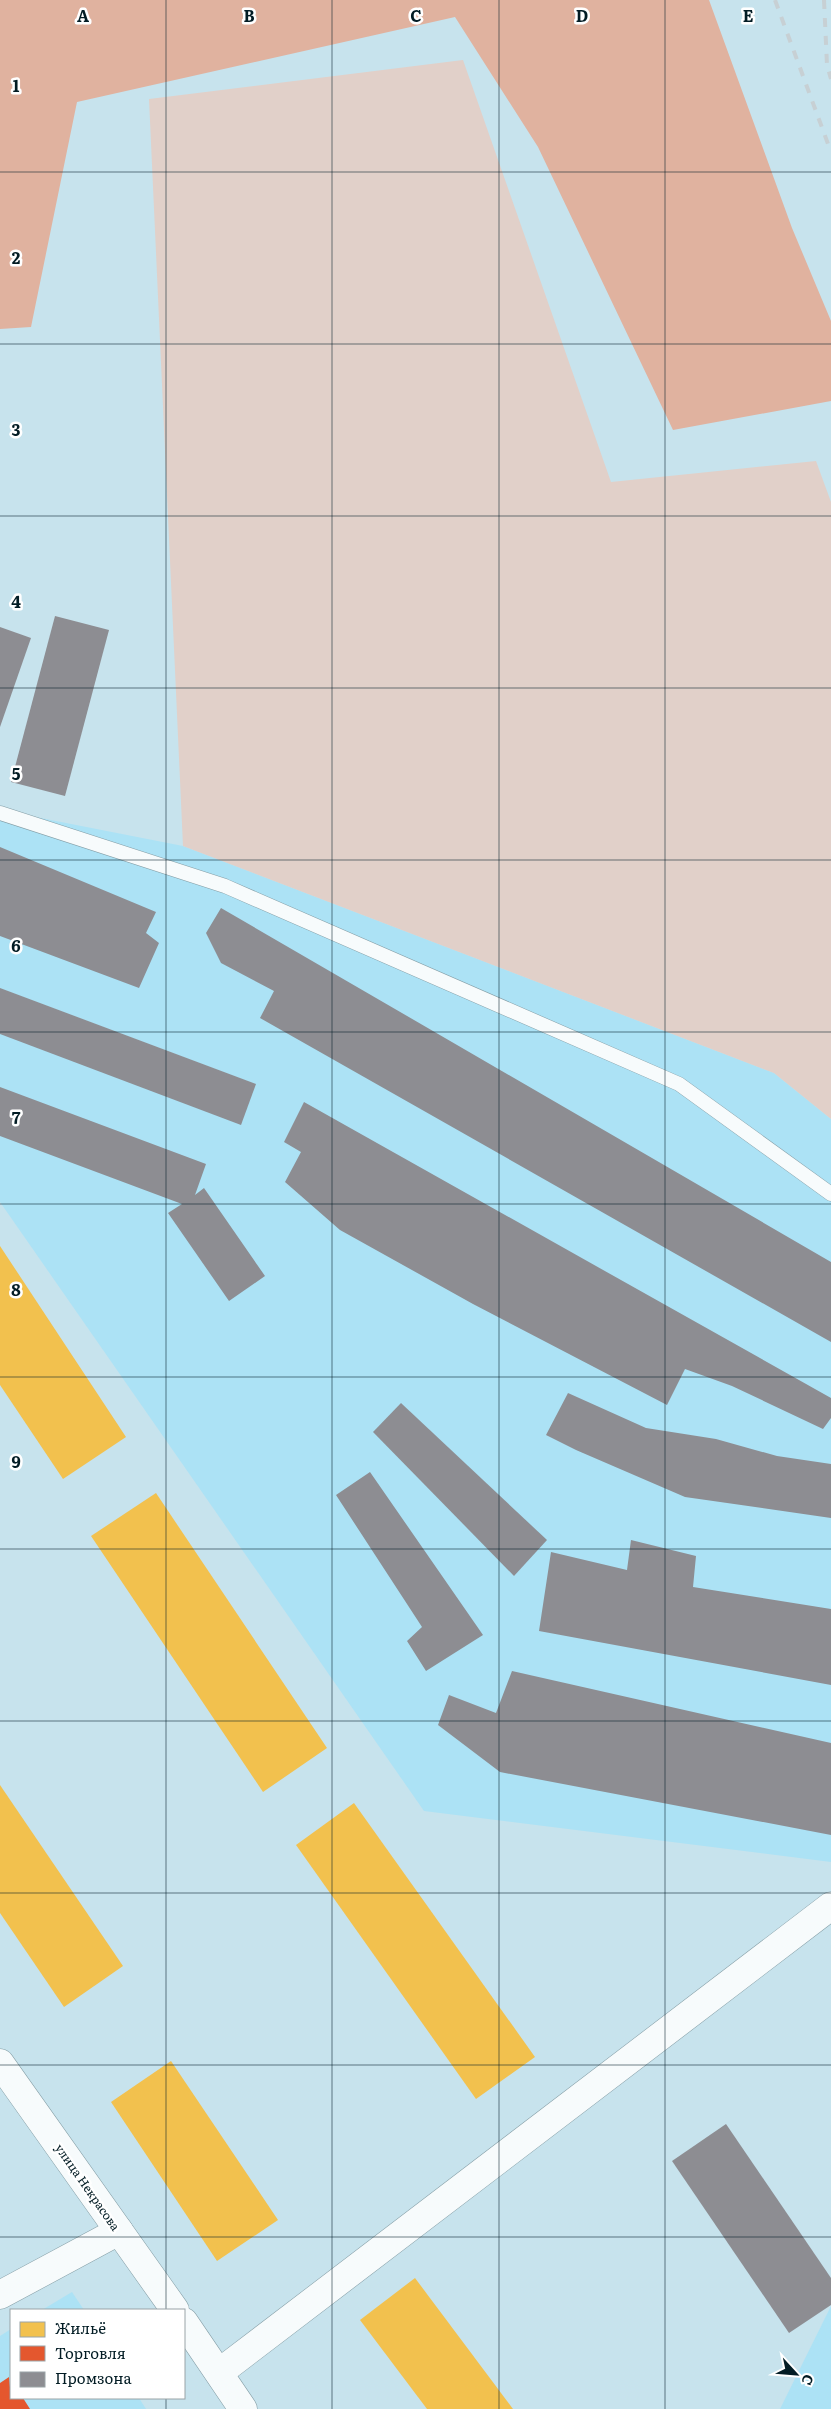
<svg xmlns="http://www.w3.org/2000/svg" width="831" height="2409" font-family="Literata,serif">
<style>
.built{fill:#ace2f5}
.green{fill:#e1d0c9}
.forest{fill:#e0b29f}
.homes{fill:#f2c14e}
.shops{fill:#e4572e}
.industry{fill:#8d8d92}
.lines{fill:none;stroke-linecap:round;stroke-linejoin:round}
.lane-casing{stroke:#859ea6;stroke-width:15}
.street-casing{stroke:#859ea6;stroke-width:29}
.secondary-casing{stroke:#859ea6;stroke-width:29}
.lane{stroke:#f7fbfc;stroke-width:14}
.street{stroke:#f7fbfc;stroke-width:28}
.secondary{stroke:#f7fbfc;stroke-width:28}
.rail{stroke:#c7d0d4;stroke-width:4;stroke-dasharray:9 9;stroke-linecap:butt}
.grid{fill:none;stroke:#021c24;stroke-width:1;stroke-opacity:0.55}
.labels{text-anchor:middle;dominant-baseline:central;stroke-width:5;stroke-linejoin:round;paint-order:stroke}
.street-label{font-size:12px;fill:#021c24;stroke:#fff}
.grid-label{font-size:16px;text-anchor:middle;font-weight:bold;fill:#021c24;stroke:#fff;stroke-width:5;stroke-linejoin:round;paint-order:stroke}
</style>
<rect width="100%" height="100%" fill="#c7e3ed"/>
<g class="built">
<polygon points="0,810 183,846 774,1073 831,1119 831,1862 424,1811 0,1202"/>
<polygon points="72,2292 84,2310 42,2310"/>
<polygon points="831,2306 831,2409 780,2409"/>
<polygon points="11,2329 11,2398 139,2398 146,2409 0,2409 0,2336"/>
</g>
<polygon class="green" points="463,60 611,482 816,461 831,502 831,1119 774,1073 183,846 149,99"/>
<polygon class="forest" points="0,0 709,0 792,228 831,321 831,401 673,430 538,147 455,17 77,102 31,327 0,329"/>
<g class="homes">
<polygon points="0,1246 126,1437 63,1479 0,1385"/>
<polygon points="156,1493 327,1748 263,1792 91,1536"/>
<polygon points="0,1785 123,1966 64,2007 0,1913"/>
<polygon points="354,1803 535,2057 476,2099 296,1845"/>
<polygon points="171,2061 278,2220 217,2261 111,2102"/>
<polygon points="415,2278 513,2409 427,2409 360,2320"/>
</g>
<polygon class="shops" points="9,2377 11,2398 23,2398 30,2409 0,2409 0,2383"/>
<g class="industry">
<polygon points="55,616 109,630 65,796 11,782"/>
<polygon points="0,627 31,638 0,727"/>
<polygon points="0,847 156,912 146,933 159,943 139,988 0,936"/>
<polygon points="221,908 831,1262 831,1342 260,1018 274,991 221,963 206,933"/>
<polygon points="0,988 256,1084 241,1125 0,1034"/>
<polygon points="0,1087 206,1164 195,1195 204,1188 265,1276 229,1301 168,1213 182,1204 0,1136"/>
<polygon points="304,1102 831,1398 831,1418 823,1429 732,1386 685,1369 667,1405 473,1304 340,1230 285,1182 301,1152 284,1142"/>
<polygon points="568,1393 646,1428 716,1439 777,1456 831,1464 831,1518 685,1497 576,1450 546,1435"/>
<polygon points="401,1403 547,1540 514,1576 373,1432"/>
<polygon points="370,1472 483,1635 426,1671 407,1641 422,1627 336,1495"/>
<polygon points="631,1540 696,1556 693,1587 831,1609 831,1685 539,1631 551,1552 627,1570"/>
<polygon points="512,1671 831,1743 831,1835 500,1772 438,1725 449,1695 496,1713"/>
<polygon points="726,2124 831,2278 831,2305 789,2333 672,2161"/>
</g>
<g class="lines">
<defs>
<polyline id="lane" points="0,813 225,886 679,1084 831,1194"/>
<g id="street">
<polyline points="0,2295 119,2231"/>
<polyline points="220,2372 831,1906"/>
</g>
<g id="secondary">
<polyline points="0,2063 175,2310"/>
<polyline points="184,2322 243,2409"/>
</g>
</defs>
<use href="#lane" class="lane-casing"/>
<use href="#street" class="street-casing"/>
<use href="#secondary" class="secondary-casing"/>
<use href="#lane" class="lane"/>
<use href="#street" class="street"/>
<use href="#secondary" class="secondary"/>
<g class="rail">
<polyline points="775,0 831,152"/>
<polyline points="824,0 827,65 831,79"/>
</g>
</g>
<path class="grid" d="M 166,0 L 166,2310M 332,0 L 332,2409M 499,0 L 499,2409M 665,0 L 665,2409M 0,172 L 831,172M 0,344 L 831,344M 0,516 L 831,516M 0,688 L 831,688M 0,860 L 831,860M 0,1032 L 831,1032M 0,1204 L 831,1204M 0,1377 L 831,1377M 0,1549 L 831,1549M 0,1721 L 831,1721M 0,1893 L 831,1893M 0,2065 L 831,2065M 0,2237 L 831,2237M 166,2398 L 166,2409"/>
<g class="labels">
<g class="street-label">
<text transform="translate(88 2187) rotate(55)">улица Некрасова</text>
</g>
</g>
<g class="grid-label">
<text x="83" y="22">A</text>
<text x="249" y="22">B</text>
<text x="416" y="22">C</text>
<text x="582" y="22">D</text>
<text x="748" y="22">E</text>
<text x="16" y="92">1</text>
<text x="16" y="264">2</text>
<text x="16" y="436">3</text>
<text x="16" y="608">4</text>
<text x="16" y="780">5</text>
<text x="16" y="952">6</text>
<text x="16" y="1124">7</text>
<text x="16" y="1296">8</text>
<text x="16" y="1468">9</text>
</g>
<rect x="10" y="2309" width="175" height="90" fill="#ffffff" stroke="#9aa4a7"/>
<rect x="20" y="2322" width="25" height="15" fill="#f2c14e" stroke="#9aa4a7"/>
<text x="55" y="2334" font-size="15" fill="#021c24">Жильё</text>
<rect x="20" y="2346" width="25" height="15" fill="#e4572e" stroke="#9aa4a7"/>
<text x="55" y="2359" font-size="15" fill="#021c24">Торговля</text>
<rect x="20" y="2372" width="25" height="15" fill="#8d8d92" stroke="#9aa4a7"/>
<text x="55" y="2384" font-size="15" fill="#021c24">Промзона</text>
<g transform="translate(796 2374) rotate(116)" stroke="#ffffff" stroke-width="4" paint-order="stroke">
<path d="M0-4L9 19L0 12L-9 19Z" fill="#021c24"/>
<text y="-8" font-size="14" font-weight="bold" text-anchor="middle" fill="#021c24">С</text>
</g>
</svg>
